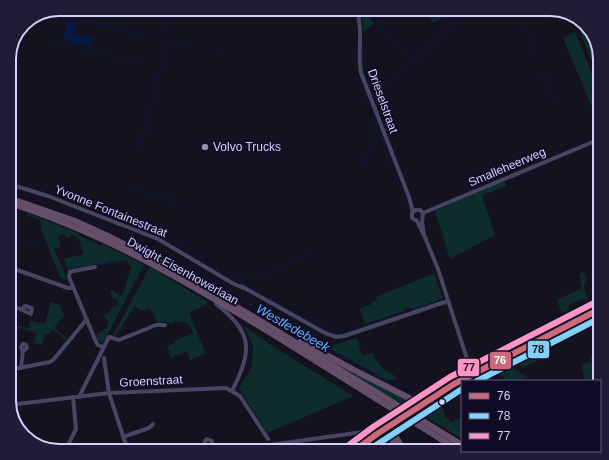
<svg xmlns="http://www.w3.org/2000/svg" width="609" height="460" font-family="Arial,sans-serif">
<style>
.green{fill:#0f2c2d}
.water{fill:#051a42}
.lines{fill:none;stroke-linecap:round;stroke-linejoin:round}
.stream{stroke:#051a42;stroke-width:1}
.minor{stroke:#474561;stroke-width:4}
.major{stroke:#5b5071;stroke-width:5.5}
.highway{stroke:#644e69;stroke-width:6}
.bus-1-casing{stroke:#100c25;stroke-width:9}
.bus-2-casing{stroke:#100c25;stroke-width:9}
.bus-3-casing{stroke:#100c25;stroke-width:9}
.bus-1{stroke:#cb697b;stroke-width:6}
.bus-2{stroke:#83d0f5;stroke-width:6}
.bus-3{stroke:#fc95c5;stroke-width:6}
.poi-dot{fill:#928eb1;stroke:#100c25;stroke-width:1.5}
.bus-dot{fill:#d6d0ff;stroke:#100c25;stroke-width:1.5}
.labels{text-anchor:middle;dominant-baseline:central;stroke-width:4;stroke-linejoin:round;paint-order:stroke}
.street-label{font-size:12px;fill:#d6d0ff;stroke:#100c25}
.poi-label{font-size:12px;fill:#d6d0ff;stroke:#100c25;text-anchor:start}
.water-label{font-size:13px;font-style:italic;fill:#5eb3ff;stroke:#100c25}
.rim{fill:none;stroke:#d6d0ff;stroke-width:2}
.line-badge{stroke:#100c25;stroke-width:1.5}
.badge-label{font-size:11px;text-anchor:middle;font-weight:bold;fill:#fff}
.pale-badge-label{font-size:11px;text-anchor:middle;font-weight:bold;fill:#111}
</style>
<rect width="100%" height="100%" fill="#14121f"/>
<g class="green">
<polygon points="359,9 361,9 374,23 364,32 363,31"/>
<polygon points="422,9 454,9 434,23"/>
<polygon points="580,19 595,37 600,59 600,79 575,21"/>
<polygon points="575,32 600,93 600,126 563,38"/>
<polygon points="504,180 507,186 482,195 495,235 450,259 435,211"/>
<path d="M 27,213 L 74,231 L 79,235 L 101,246 L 103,244 L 144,265 L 103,343 L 97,340 L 96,336 L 107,327 L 109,321 L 106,320 L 103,315 L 111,312 L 110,308 L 118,305 L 117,300 L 112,298 L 110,292 L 112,290 L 120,296 C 127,290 127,276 131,268 L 126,260 L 68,271 L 64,259 L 83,254 L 79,240 L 72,234 L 70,238 L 65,237 L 62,234 L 58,237 L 61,247 L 54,249 L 68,281 L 60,277 L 42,232 L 40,220 L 26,215 Z"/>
<polygon points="150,267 208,302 206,305 189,313 206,354 190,360 187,351 171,358 167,346 175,343 174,341 194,333 187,323 174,321 172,324 164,321 158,324 150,308 141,311 135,306 115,336 113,335"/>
<polygon points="584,272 587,280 584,286 588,302 587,302 584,298 568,306 570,309 562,313 557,300 582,288 579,274"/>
<polygon points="434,273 443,299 412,309 411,307 404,309 404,311 365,324 360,309 372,304 372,302 377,300 376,297"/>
<polygon points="51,302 60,305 64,315 54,328 67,338 66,340 53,330 49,334 45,333 42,345 34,343 31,344 31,343 34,342 36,332 18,328 16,339 20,341 18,342 9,340 9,326 10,326 11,324 29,328 31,318 32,321 45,324"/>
<polygon points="244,327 246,327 271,345 353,396 267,433 240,390 240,386 251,369 253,355 253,345"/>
<path d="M 357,338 L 362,356 L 373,353 C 376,365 385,370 395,376 L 397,380 L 394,379 L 387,381 L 326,347 Z"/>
<path d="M 533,351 L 537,361 L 522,368 L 520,363 L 512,367 L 527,377 C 517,383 504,383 498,371 L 499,368 Z"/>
<polygon points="600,355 600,381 585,381 581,364 591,362 590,357"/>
<path d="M 358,373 L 410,400 L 410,405 C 396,404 369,384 356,376 Z"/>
<polygon points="441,402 445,417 452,422 462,417 462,439 420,413"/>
</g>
<polygon class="water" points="67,21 76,23 74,33 94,38 91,47 63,39"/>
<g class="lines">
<g class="stream">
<polyline points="359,9 364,30"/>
<polyline points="365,9 413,61"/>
<polyline points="426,9 438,23 457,9"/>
<polyline points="461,9 465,13"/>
<polyline points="81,21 87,21 145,36"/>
<polyline points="71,22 73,18 79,20"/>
<polyline points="525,27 537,59"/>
<polyline points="161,34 162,24 166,9"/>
<polyline points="363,37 363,60 364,71"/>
<polyline points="48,40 65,44"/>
<polyline points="67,40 66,44 139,64"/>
<polyline points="358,47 358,67"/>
<polyline points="217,54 225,56"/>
<polyline points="542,72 555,105"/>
<polyline points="365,73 370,88"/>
<polyline points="360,75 363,89 382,137 408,208"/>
<polyline points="373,95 374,98 470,9"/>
<polyline points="140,147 167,45 171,42 193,48"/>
<polyline points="364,169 377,123"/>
<polyline points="131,189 177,201"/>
<polyline points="9,190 30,197 107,229 115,230"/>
<polyline points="9,211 19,214"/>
<polyline points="128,224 163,238 231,276 245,279 259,276 312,254"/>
<polyline points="9,239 11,245"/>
<polyline points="11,246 14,248 40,241"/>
<polyline points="167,259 206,278 293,330 334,351 419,398"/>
<polyline points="69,269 103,264 115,260"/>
<polyline points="253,289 298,315 334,333 346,332 360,327"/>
<polyline points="412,310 439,302"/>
<polyline points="365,326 405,313"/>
</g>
<g class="minor">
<path d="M 356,9 C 364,30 357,51 361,73 L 409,197 L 413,212"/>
<polyline points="9,184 48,196 158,239 234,284 243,288"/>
<polyline points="423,213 600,139"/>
<polyline points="424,235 422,222 423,213 420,210 415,210 412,213 412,218 417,221 424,235 438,269 467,359 474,375"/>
<polyline points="9,267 68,288 73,288"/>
<polyline points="95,267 73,271 70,272 69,277 96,342 98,345 103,347"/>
<polyline points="241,286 325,333 336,337 344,336 448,301"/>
<polyline points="9,304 31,314 32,308 25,306 22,310"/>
<path d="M 216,304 C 254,333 252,351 232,391"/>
<polyline points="104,358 109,393 127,448"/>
<polyline points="21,368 23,351 27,348 26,345 23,344 21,347 23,351"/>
<polyline points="9,370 50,362 54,359 87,319"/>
<polyline points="79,397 109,337 119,340 156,325 165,325"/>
<polyline points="9,405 109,393 226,388 240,396 268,439"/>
<polyline points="123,437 149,428 153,424"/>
<polyline points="274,444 277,444 363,432 377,421 381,421 389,426"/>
<polyline points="210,447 212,446 212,441 207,439 205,441 205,446 210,447 212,451"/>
<polyline points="71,451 66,449 76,429 73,397"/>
<polyline points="252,451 268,446"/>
</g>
<g class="major">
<polyline points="584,322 600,313"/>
<polyline points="521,354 546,341"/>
<polyline points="468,381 491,369"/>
<polyline points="390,428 405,451"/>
<polyline points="386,431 399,451"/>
<polyline points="354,451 377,434 454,384 600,309"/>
<polyline points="359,451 436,400 462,384"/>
</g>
<g class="highway">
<polyline points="9,198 75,221 108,236 163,264 264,323 462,445"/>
<path d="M 9,203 C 117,237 215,298 311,358 C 360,389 410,420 460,451"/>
<polyline points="301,341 352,369 411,399 419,401 432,398"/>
<polyline points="488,371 488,381"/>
<polyline points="475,377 479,381"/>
</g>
<defs>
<polyline id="bus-1" points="354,451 377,434 454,384 600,309"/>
<g id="bus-2">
<polyline points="477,381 600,318"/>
<polyline points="367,451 462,389"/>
</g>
<polyline id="bus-3" points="349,445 373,427 450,377 596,302"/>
</defs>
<use href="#bus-1" class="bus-1-casing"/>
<use href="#bus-2" class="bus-2-casing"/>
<use href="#bus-3" class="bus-3-casing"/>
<use href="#bus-1" class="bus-1"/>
<use href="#bus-2" class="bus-2"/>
<use href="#bus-3" class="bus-3"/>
</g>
<circle class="poi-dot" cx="205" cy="147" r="4"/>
<circle class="bus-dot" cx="442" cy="402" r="3.5"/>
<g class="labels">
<g class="street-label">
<text transform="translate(383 101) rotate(70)">Drieselstraat</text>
<text transform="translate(507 167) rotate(-23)">Smalleheerweg</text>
<text transform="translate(111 211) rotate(22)">Yvonne Fontainestraat</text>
<text transform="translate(183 271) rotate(29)">Dwight Eisenhowerlaan</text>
<text transform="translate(151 381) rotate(-3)">Groenstraat</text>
</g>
<g class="poi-label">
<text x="213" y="147">Volvo Trucks</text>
</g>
<g class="water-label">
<text transform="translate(293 328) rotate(30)">Westledebeek</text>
</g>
</g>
<path d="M0 0H609V460H0ZM59 16H550A43 43 0 0 1 593 59V401A43 43 0 0 1 550 444H59A43 43 0 0 1 16 401V59A43 43 0 0 1 59 16Z" fill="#201c36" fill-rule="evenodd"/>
<path class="rim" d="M59 16H550A43 43 0 0 1 593 59V401A43 43 0 0 1 550 444H59A43 43 0 0 1 16 401V59A43 43 0 0 1 59 16Z"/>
<g class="line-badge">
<rect x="527" y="340" width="23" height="19" rx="4" fill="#83d0f5"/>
<rect x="489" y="351" width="23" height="19" rx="4" fill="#cb697b"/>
<rect x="457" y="358" width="23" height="19" rx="4" fill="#fc95c5"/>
</g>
<g class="badge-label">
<text x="500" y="364">76</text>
</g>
<g class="pale-badge-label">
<text x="538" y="353">78</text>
<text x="469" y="371">77</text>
</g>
<rect x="461" y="380" width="140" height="72" fill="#100c25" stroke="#5f5a7c"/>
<rect x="469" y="393" width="20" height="6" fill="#cb697b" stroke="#5f5a7c"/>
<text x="497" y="400" font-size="12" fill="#d6d0ff">76</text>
<rect x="469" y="413" width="20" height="6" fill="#83d0f5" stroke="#5f5a7c"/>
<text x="497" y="420" font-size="12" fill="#d6d0ff">78</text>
<rect x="469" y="433" width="20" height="6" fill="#fc95c5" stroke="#5f5a7c"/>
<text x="497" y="440" font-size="12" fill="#d6d0ff">77</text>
</svg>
